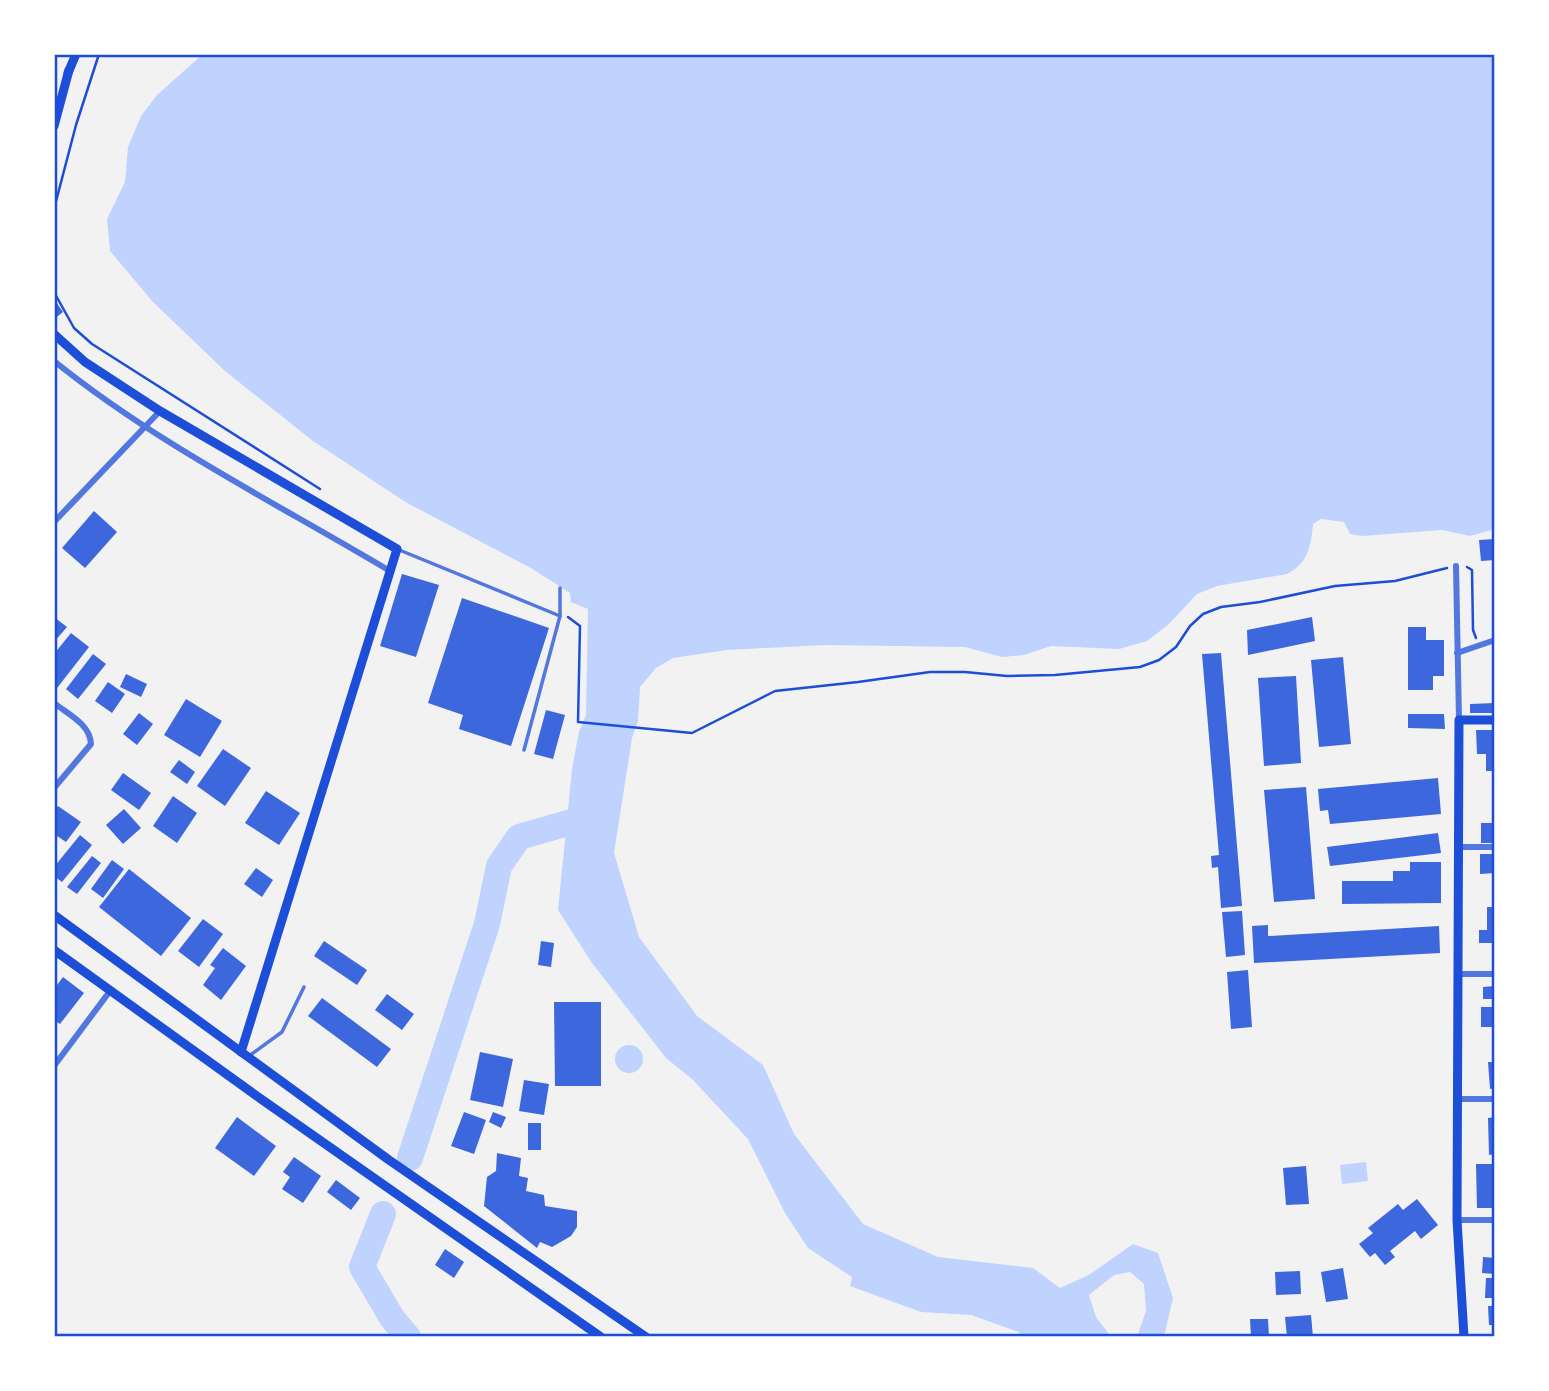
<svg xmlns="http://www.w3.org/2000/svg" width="1549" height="1391" font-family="'Noto Sans',sans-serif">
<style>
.water{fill:#bfd3fe}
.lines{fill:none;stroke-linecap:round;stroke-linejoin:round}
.river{stroke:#bfd3fe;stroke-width:26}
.building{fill:#3d67dc}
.path{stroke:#1d4ed8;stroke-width:2.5}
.service{stroke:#5277de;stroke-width:3.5}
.minor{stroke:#5277de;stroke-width:6}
.secondary{stroke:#1d4ed8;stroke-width:9}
.neatline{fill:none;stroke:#1d4ed8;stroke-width:2.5}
</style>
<rect width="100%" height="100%" fill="#f2f2f2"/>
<g class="water">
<path d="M 203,54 L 1495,54 L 1495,529 L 1470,536 L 1442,530 L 1362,536 L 1350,534 L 1344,522 L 1321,519 L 1313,524 C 1311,547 1308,563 1287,574 L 1217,586 L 1197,594 L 1169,624 L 1147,641 L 1119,649 L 1051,646 L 1024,655 L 1002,657 L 965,647 L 825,645 L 727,650 L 673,658 L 656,668 L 640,687 L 638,721 L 632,738 L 614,853 L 639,937 L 697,1016 L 763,1065 L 794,1134 L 863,1224 L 938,1257 L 1033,1268 L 1060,1288 L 1089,1275 L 1133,1244 L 1158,1253 L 1173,1298 L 1164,1337 L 1137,1337 L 1146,1311 L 1144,1284 L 1130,1272 L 1114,1275 L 1089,1295 L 1096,1317 L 1111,1337 L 1023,1337 L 1019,1332 L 971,1315 L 921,1312 L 850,1286 L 852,1277 L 808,1248 L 785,1213 L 748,1139 L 693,1080 L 666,1058 L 592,963 L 558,910 L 572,769 L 579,732 L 586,715 L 588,609 L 571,602 L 570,593 L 531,568 L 407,503 L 313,441 L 225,371 L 153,302 L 110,251 L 107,219 L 125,182 L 128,147 L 141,116 L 157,95 Z"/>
<circle cx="629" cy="1059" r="14"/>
<polygon points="1366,1162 1368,1181 1342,1184 1340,1165"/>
</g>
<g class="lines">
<g class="river">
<polyline points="410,1158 487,924 499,866 519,837 596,815"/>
<polyline points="383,1214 362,1267 392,1318 408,1337"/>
</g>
</g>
<g class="building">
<polygon points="56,302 63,312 54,319 54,304"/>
<polygon points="94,511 117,532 85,568 62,548"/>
<polygon points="1495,539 1495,560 1481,561 1479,540"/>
<polygon points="402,574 439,585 416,657 380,646"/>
<polygon points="462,598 549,628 511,746 459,729 463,715 428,703"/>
<polygon points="54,617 67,627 54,642"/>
<polygon points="1312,617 1315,641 1248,655 1247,630"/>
<polygon points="1408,627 1426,627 1426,640 1444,640 1444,676 1433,676 1433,690 1408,690"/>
<polygon points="71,633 89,647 54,692 54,654"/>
<polygon points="1221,653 1242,906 1221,908 1218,867 1212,868 1211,856 1219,855 1202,654"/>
<polygon points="93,654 106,664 78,699 66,689"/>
<polygon points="1343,657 1351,744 1319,747 1311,660"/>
<polygon points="126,674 147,684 141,697 120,687"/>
<polygon points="1296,676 1301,763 1264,766 1258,678"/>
<polygon points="108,682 125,694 112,713 95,701"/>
<polygon points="186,699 222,721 200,757 164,735"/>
<polygon points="1495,703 1495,713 1470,713 1470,704"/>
<polygon points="546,710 565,715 553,759 534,754"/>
<polygon points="139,713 153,724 137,745 123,734"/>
<polygon points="1408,714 1444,714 1445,729 1408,728"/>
<polygon points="1476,730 1495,730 1495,771 1486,771 1486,754 1477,754"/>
<polygon points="223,749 251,768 225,806 197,786"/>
<polygon points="179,760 195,772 187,784 170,772"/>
<polygon points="123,773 151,793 139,810 111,790"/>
<polygon points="1438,778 1441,814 1330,824 1328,810 1320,811 1318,789"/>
<polygon points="1306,787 1315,899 1274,902 1264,790"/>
<polygon points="266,791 300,813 279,845 245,823"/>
<polygon points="173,796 197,813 177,843 153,826"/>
<polygon points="58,806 81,822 66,842 54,834 54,811"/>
<polygon points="124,809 141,828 123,844 106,825"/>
<rect x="1481" y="823" width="14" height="20"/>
<polygon points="1438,833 1441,853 1330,866 1327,847"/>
<polygon points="80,835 92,845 62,882 54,876 54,867"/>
<polygon points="1480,854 1495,854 1495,873 1480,874"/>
<polygon points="92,856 101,863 77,894 67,887"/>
<polygon points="112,860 124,869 103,898 91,889"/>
<polygon points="1410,862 1441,862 1441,903 1342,904 1342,881 1393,881 1393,871 1410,871"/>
<polygon points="256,868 273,880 262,897 244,884"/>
<polygon points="129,869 191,918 161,956 99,907"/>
<polygon points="1487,907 1495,907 1495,943 1479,943 1479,930 1487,930"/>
<polygon points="1242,911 1245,955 1226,957 1222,912"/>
<polygon points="203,919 223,934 199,967 178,951"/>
<polygon points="1268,925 1268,936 1439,926 1440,953 1254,963 1252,926"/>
<polygon points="324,941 367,970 357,985 314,956"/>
<polygon points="541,941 554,943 551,967 538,965"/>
<polygon points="223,948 246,966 221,1000 203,985 215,968 210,965"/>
<polygon points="1248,970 1252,1027 1231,1029 1227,972"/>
<polygon points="63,977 84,993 60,1024 54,1020 54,989"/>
<polygon points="1495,986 1495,999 1483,999 1483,987"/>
<polygon points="387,994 414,1014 402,1030 375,1010"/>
<polygon points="322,998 391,1049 377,1067 308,1016"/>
<polygon points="554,1002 601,1002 601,1086 555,1086"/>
<rect x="1481" y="1007" width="14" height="20"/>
<polygon points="480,1052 513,1059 503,1107 470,1100"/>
<polygon points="1488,1062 1495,1062 1495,1088 1490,1089"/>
<polygon points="524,1080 549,1084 544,1115 519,1111"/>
<polygon points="464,1112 486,1120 474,1154 451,1146"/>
<polygon points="493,1112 506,1117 501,1128 489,1122"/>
<polygon points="237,1117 276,1146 254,1176 215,1148"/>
<polygon points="1495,1117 1495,1154 1489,1155 1488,1118"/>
<rect x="528" y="1123" width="13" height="27"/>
<polygon points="497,1153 521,1158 519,1176 528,1178 526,1191 544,1195 545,1206 577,1211 577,1227 571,1236 552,1247 540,1242 537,1248 484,1206 487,1177 496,1171"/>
<polygon points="294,1157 321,1176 303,1203 282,1189 290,1177 283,1172"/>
<polygon points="1476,1164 1495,1164 1495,1208 1477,1208"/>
<polygon points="1306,1166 1309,1204 1286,1205 1283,1168"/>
<polygon points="336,1180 360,1198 351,1210 327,1192"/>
<polygon points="1417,1199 1438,1225 1421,1239 1415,1231 1390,1251 1395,1257 1385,1265 1375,1253 1370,1257 1359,1244 1373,1233 1368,1228 1398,1204 1403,1210"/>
<polygon points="445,1249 464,1262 454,1278 435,1265"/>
<polygon points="1483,1257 1495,1258 1495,1274 1482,1273"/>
<polygon points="1343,1268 1348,1299 1326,1302 1321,1272"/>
<polygon points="1300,1271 1301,1294 1276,1295 1275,1272"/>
<polygon points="1486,1278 1495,1278 1495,1298 1485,1298"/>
<polygon points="1488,1306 1495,1306 1495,1325 1489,1325"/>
<polygon points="1311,1315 1313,1337 1287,1337 1285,1317"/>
<polygon points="1250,1319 1268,1319 1269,1337 1251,1337"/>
</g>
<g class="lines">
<g class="path">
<polyline points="54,209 76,125 99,54"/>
<polyline points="54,292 74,328 92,344 320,489"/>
<polyline points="1467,567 1472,570 1473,630 1476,638"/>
<polyline points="568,617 580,626 578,722 692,733 775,691 858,682 930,672 965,672 1007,676 1055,675 1140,667 1159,660 1176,647 1190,626 1203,614 1221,607 1260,602 1335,586 1395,581 1447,568"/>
</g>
<g class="service">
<polyline points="397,549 560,616"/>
<polyline points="524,750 560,616 560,588"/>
<polyline points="249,1056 282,1032 304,987"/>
</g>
<g class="minor">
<path d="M 54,361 C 157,444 276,503 390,571"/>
<polyline points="54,522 160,411"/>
<polyline points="1456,566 1459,720"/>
<polyline points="1457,653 1495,640"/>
<path d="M 54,703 C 68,714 90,724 91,744 L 54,788"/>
<polyline points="1459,847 1495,847"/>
<polyline points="1457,974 1495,974"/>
<polyline points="54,1066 110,991"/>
<polyline points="1458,1099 1495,1099"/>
<polyline points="1457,1220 1495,1220"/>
</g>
<g class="secondary">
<polyline points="68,73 76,54"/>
<polyline points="54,126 69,70"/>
<polyline points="54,334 85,362 160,411 397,549 241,1052"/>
<polyline points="54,915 389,1160 646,1337"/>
<polyline points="54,950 261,1099 601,1337"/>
<polyline points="1464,1337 1457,1220 1459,720 1495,720"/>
</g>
</g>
<rect width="1549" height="1391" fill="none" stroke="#ffffff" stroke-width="112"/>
<rect x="56" y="56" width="1437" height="1279" class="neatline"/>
</svg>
